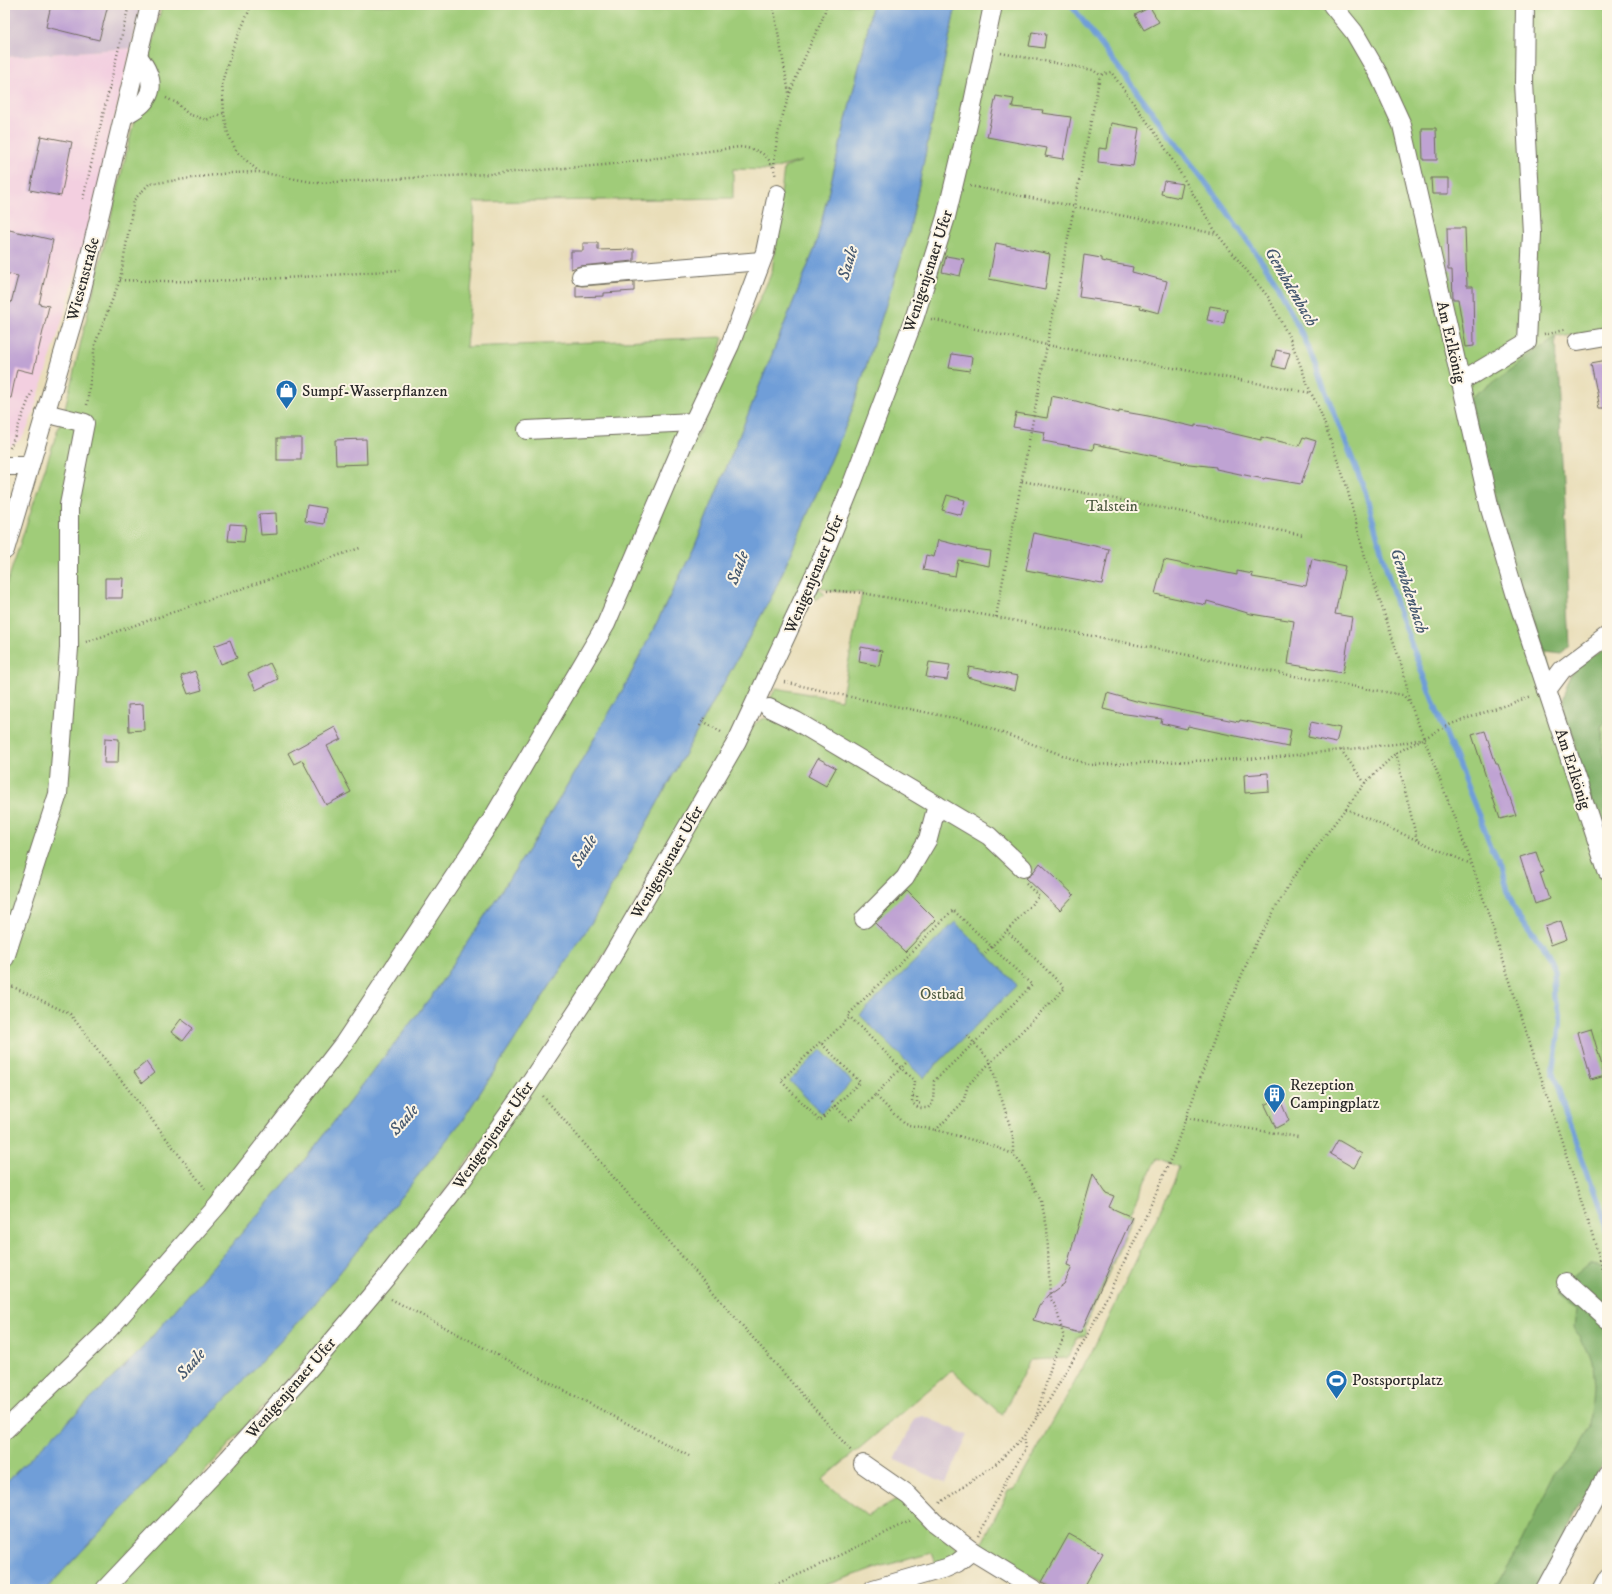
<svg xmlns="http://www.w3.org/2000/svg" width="1612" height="1594" font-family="'IM FELL DW Pica',serif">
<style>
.built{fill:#f3cfe0}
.industrial{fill:#cfbdcf}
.green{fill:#a0cc79;stroke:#667c52;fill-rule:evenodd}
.forest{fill:#80b069;stroke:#566e4a}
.water{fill:#6f9ed8;stroke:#4d6482}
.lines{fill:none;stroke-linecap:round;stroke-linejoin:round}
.stream{stroke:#6f9ed8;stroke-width:5.5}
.building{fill:#bfa3d3}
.minor-casing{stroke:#6e6a5d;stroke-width:20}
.path{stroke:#6e6a5d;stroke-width:2.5;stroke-dasharray:1 3;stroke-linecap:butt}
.minor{stroke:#fff;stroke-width:18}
.labels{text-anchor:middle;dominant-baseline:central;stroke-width:4;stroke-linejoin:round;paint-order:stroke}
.street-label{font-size:16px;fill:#2b2b2b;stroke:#fcf5e5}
.poi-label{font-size:16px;fill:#2b2b2b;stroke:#fcf5e5;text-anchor:start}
.park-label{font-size:16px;fill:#4e5b42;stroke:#fcf5e5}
.water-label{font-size:17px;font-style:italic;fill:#465970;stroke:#fcf5e5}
</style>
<rect width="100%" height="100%" fill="#fcf5e5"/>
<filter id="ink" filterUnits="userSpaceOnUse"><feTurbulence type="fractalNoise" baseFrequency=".025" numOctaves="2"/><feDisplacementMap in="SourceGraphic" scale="8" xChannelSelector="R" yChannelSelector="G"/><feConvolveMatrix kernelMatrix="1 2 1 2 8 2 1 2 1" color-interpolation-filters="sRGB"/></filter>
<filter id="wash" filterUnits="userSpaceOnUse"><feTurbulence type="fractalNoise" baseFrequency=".012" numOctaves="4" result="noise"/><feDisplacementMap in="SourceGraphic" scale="16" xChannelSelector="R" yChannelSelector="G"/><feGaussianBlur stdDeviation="0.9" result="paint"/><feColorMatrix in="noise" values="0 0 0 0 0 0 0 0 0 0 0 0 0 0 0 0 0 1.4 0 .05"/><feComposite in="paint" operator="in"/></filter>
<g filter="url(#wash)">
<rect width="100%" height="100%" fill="#e9deb9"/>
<polygon class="built" points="131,48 86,239 61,325 29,425 23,436 19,441 5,449 5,57"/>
<g class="industrial">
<polygon points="5,5 141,5 131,48 5,57"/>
<polygon points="923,1416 968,1435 946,1483 895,1460 915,1418"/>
</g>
<g class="green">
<path d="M 162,5 L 872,5 L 866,38 L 815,248 L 694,548 L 626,684 L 538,835 L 436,990 L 299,1167 L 136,1355 L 5,1483 L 5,589 L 65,408 ZM 802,161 L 784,168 L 772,272 L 696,441 L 723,337 L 466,347 L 473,269 L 474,202 L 733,198 L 733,169 L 769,170 Z"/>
<polygon points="956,5 1607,5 1607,329 1556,339 1518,579 1607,850 1607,1263 1592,1260 1575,1310 1607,1346 1607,1448 1536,1589 1054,1589 980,1547 1008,1491 1015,1489 1091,1353 1173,1184 1179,1167 1157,1158 1130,1214 1134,1215 1085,1327 1087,1334 1086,1335 1078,1337 1067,1358 1030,1360 1002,1415 952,1370 822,1480 867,1516 900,1497 960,1551 937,1566 932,1553 875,1568 814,1589 111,1589 465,1182 754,724 762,719 769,718 769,701 776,688 841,700 862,593 830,591 816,585 825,595 809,602 779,674 768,668 686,821 520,1090 381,1276 99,1589 46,1589 308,1312 461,1122 593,920 774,592 850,416 909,233"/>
<polygon points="1607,719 1607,763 1602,752 1601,727"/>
</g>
<g class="forest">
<polygon points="1556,339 1571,647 1561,655 1543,653 1518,579 1469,398"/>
<path d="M 1607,647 L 1607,719 L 1601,727 L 1602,752 L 1607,763 L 1607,850 L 1561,703 C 1569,669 1580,666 1607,647 Z"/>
<polygon points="1592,1260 1607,1263 1607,1457 1600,1467 1536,1589 1494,1589 1522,1542 1554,1479 1573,1456 1591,1426 1594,1388 1592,1367 1589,1356 1580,1337 1573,1327 1575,1310 1553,1296 1566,1282"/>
</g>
<g class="water">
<polygon points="872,5 956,5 909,233 850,416 774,592 593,920 461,1122 308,1312 46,1589 5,1589 5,1483 136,1355 299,1167 436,990 538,835 626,684 694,548 815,248 866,38"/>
<polygon points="955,922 1017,985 923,1078 860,1015"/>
<polygon points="821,1050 852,1082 821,1113 790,1081"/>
</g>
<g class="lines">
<polyline class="stream" points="1071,5 1224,207 1274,279 1306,342 1365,491 1397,607 1438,714 1491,846 1503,868 1509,895 1518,917 1541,949 1555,978 1556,1001 1560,1019 1553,1072 1576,1145 1607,1232"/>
</g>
<g id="blocks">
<g class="building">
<polygon points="51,5 108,5 99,40 46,27"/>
<polygon points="1150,7 1159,22 1144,30 1135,15"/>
<polygon points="1032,32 1046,34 1044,48 1029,46"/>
<polygon points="996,96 1014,99 1012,107 1043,110 1042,113 1071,117 1063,159 1045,156 1047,148 987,137"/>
<polygon points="1111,123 1139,128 1133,166 1098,162 1099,148 1107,149"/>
<polygon points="1422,128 1436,128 1437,160 1423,160"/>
<polygon points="41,136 72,142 61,196 30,190"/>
<polygon points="1431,178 1449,178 1449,194 1432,194"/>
<polygon points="1164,181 1183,184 1180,198 1161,194"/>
<polygon points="1447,228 1465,228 1467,286 1473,286 1474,346 1466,347 1458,299 1453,299 1452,270 1448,270"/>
<polygon points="5,229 53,240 39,304 49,306 33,373 17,369 11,398 5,397 5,302 11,303 18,276 5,273"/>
<polygon points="583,243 598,243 598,250 634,249 634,261 580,266 571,269 571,251 583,251"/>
<polygon points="996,243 1050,254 1045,290 989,279"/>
<polygon points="1084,255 1101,258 1101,261 1133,267 1132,272 1167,281 1159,313 1140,308 1141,306 1079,297"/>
<polygon points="946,256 964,259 960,276 942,272"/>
<polygon points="634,282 634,291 604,293 604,296 576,297 576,285 582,286"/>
<polygon points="1210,306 1227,309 1224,323 1207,320"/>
<polygon points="1276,350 1290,353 1285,369 1272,366"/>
<polygon points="952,354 972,357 970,371 949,368"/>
<polygon points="1607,360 1607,408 1600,408 1591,363"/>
<polygon points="1051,396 1076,401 1119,413 1119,411 1148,416 1195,427 1195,425 1209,427 1209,428 1261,440 1261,437 1299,446 1303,437 1316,441 1301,484 1265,478 1264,479 1216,469 1216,467 1181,463 1182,462 1135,452 1094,444 1093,450 1043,441 1045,432 1013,427 1016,413 1047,418"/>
<rect x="277" y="438" width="24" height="22"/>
<polygon points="366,439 367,464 336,465 335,440"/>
<polygon points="947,495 965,500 961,515 942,510"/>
<polygon points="307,505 326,508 324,524 305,521"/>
<polygon points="276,513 277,534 261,535 259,514"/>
<polygon points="230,524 246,525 244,542 228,541"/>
<polygon points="1034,533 1109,549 1102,584 1026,570"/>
<polygon points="938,540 974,549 991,551 989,566 958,560 955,576 923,570 926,555 934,557"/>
<polygon points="1312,559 1345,566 1335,614 1352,617 1343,673 1288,664 1294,621 1251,614 1207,601 1206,605 1155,594 1164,560 1237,575 1237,571 1253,574 1252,577 1306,586"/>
<polygon points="105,578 123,578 122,598 105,598"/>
<polygon points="230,640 237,658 221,664 214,646"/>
<polygon points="861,647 882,651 879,666 859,662"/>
<polygon points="929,662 950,665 947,680 926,677"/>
<polygon points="270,663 278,679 256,690 248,674"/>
<polygon points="969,667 1018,676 1015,690 967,677"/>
<polygon points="195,671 202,690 188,694 181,676"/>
<polygon points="1107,693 1136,701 1239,722 1240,720 1291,730 1288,747 1188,726 1187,729 1161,723 1162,719 1119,713 1103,709"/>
<polygon points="143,704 144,730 129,731 128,705"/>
<polygon points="1311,722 1340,728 1336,743 1308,737"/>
<polygon points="335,727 341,739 327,746 351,792 326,805 302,760 294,764 288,753"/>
<polygon points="1485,731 1496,764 1498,764 1516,815 1500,819 1472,735"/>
<polygon points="105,738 119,739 118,763 104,763"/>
<polygon points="818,758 836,768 826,786 808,776"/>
<polygon points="1268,773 1269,791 1245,793 1244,775"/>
<polygon points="1536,852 1543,872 1540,873 1549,899 1535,904 1520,857"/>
<polygon points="1040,863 1074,895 1060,910 1026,878 1031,875"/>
<polygon points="907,891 936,920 905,952 875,923"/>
<polygon points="1561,921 1567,939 1551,945 1545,927"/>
<polygon points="181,1019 193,1028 183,1041 171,1032"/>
<polygon points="1591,1028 1605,1076 1591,1080 1578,1032"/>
<polygon points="146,1062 154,1073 142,1083 134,1072"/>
<polygon points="1273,1101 1281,1102 1289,1121 1276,1128 1265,1105"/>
<polygon points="1338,1140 1362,1154 1354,1168 1330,1154"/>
<polygon points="1093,1174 1106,1193 1114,1196 1109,1207 1132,1217 1081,1332 1076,1332 1033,1320 1039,1306 1048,1295 1064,1284 1072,1267 1067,1265"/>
<polygon points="1069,1534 1103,1553 1083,1589 1054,1589 1042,1582"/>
</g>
</g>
</g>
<g filter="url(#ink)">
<use href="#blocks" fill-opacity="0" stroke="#6e6a5d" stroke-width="1"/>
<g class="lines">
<defs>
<g id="minor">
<polyline points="1332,5 1354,32 1379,75 1402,125 1490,509 1515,593 1607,871"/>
<path d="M 124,116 C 129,113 137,109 142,104 C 158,88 149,71 138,56"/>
<polyline points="581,276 761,261"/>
<polyline points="1578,341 1607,336"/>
<polyline points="1460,382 1527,342 1532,234 1524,82 1525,5"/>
<polyline points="527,430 694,422"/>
<polyline points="5,466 29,466"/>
<polyline points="5,550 81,293 150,5"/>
<polyline points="1547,690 1562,670 1607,636"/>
<polyline points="769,708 796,721 989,836 1023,868"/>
<polyline points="864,919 905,878 928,839 937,805"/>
<polyline points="5,958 58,794 69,648 69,505 85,423 45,413"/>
<polyline points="1566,1282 1607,1319"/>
<polyline points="5,1430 109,1329 218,1205 344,1043 491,821 606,624 683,444 730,345 765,252 777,194"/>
<polyline points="863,1464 909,1496 934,1522 972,1551 1034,1589"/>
<polyline points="105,1589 228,1459 309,1369 385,1279 462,1180 523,1093 603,972 737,741 821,561 852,484 915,316 946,217 971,112 993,5"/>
<polyline points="873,1589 946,1568 957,1563 972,1551"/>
<polyline points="1545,1589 1607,1475"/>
<polyline points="1601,1589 1607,1578"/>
</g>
</defs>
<use href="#minor" class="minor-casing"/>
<g class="path">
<polyline points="250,5 249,11 233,47 222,82 224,113 228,134 237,152 258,171"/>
<polyline points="773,5 789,93"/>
<polyline points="1001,53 1093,70 1100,75 1111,72 1161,141 1217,234 1269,298 1291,341 1311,393 1319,408 1346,484 1363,550 1404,673 1410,703"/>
<polyline points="166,98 177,103 188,114 206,120 224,113"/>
<path d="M 774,167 C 776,125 791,88 808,50 C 813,37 825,18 826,5"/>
<polyline points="970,186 1217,234"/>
<polyline points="83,199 129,5"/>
<path d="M 120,280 C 215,284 306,277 400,270"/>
<polyline points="931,319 1047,345 1311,393"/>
<polyline points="1544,334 1565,329"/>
<path d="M 87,405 L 95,344 L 120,280 L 134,200 L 149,184 L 229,173 L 259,172 L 317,183 L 488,174 L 605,165 L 739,147 C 760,149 771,155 776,177"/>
<polyline points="10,448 32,391"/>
<polyline points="1022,481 1303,535"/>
<polyline points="827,590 862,593 996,617 1294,676 1403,695 1410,703 1424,738 1472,864 1607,1281"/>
<polyline points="996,617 1047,345 1100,75"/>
<polyline points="86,642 360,548"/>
<polyline points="784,682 851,697 973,722 1089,765 1269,758 1404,743 1420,739"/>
<polyline points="703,721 721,732"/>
<polyline points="700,726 705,716"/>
<polyline points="1341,750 1365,783"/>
<polyline points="1396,753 1417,840"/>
<polyline points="1346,809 1471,864"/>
<polyline points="1026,884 1039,896 1007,931 1065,988 968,1085 963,1102 936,1130 991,1145 1013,1154 1022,1165 1041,1201 1047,1227 1050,1298 1056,1307 1064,1338 1053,1360 1036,1417"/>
<polyline points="985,953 1007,931"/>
<polyline points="5,983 70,1014 207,1191"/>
<polyline points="967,1035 990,1061 1013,1136 1013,1154"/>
<polyline points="822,1044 850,1017"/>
<polyline points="875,1095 901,1068 914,1081 912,1103 919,1108 928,1108 933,1103 934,1081 974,1043 1032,985 953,910 848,1015 901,1068 907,1062"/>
<polyline points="543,1096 852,1452"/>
<polyline points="913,1097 917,1097 917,1103 922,1104"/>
<polyline points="832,1102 835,1106 820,1121 781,1081 820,1042 860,1082 835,1106 850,1121 875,1095 904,1124 936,1130"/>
<polyline points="1186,1118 1298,1137"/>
<polyline points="391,1299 689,1456"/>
<polyline points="940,1503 997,1463 1024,1436 1051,1397 1089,1332 1138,1234 1173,1154 1218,1029 1255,945 1292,879 1365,783 1396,753 1451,724 1532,696"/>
<polyline points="979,1536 1006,1480 1026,1449 1024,1437"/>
<polyline points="764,1589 807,1571 910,1521"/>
</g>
<use href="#minor" class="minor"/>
</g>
</g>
<defs>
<symbol id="shop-pin" viewBox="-11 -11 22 30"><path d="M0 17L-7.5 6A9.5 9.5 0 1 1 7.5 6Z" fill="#1f6fb2" stroke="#fcf5e5"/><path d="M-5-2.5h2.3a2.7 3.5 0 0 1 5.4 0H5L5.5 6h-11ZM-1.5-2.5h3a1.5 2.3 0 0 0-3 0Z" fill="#fff"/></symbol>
<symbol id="building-pin" viewBox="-11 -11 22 30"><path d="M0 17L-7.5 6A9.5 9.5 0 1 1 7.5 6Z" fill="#1f6fb2" stroke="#fcf5e5"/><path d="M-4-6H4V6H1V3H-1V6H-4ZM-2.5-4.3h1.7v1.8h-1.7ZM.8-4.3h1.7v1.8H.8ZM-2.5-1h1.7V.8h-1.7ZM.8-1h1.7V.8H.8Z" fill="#fff"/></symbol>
<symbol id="stadium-pin" viewBox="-11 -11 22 30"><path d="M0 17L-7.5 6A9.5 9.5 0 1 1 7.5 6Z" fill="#1f6fb2" stroke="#fcf5e5"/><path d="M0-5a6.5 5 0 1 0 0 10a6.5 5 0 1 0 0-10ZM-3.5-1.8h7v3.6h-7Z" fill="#fff"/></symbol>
</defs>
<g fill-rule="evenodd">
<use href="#shop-pin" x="274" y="378" width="25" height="34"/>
<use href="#building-pin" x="1262" y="1082" width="25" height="34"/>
<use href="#stadium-pin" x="1324" y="1368" width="25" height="34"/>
</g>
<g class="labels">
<g class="street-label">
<text transform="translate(928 271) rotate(-72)">Wenigenjenaer Ufer</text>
<text transform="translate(83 279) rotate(-75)">Wiesenstraße</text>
<text transform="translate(1451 342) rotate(77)">Am Erlkönig</text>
<text transform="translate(814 574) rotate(-67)">Wenigenjenaer Ufer</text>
<text transform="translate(1573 769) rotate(72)">Am Erlkönig</text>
<text transform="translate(667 862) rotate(-60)">Wenigenjenaer Ufer</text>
<text transform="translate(493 1135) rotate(-55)">Wenigenjenaer Ufer</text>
<text transform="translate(291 1388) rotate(-49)">Wenigenjenaer Ufer</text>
</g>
<g class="poi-label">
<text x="302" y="391">Sumpf-Wasserpflanzen</text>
<text x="1290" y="1085">Rezeption<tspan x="1290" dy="18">Campingplatz</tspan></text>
<text x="1352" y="1380">Postsportplatz</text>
</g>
<g class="park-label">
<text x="1112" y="506">Talstein</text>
<text x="942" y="994">Ostbad</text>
</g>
<g class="water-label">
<text transform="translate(848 263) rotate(-74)">Saale</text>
<text transform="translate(1291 287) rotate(60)">Gembdenbach</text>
<text transform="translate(738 568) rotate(-70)">Saale</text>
<text transform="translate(1409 591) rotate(72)">Gembdenbach</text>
<text transform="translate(584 851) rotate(-58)">Saale</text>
<text transform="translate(404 1120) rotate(-49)">Saale</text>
<text transform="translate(191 1364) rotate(-49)">Saale</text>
</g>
</g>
<rect width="1612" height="1594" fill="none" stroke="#fcf5e5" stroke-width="20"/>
</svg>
